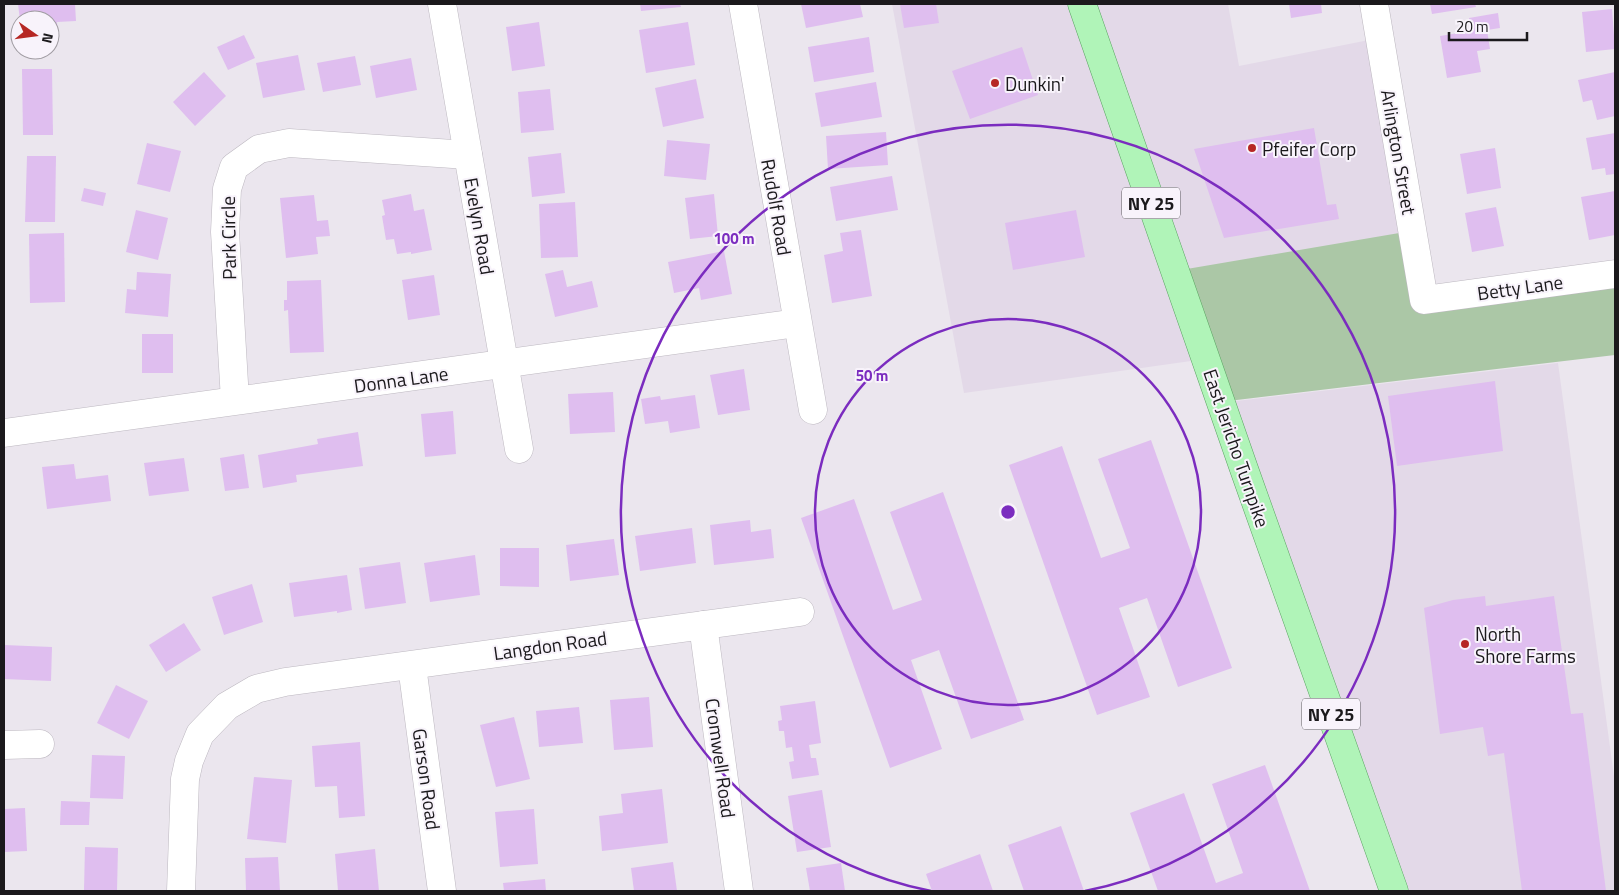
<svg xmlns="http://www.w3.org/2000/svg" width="1619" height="895" font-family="'Titillium Web',sans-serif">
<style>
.built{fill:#e3d9e8}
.green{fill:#abc7a6}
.building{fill:#dfbeef}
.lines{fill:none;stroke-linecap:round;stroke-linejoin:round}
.minor-casing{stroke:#bdb8c0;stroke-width:29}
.primary-casing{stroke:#5aa362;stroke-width:29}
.minor{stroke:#fff;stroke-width:28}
.primary{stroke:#b0f4b8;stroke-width:28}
.ring{fill:none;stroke:#7b2cbf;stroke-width:2.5}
.poi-dot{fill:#b62724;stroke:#f8f3fb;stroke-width:2}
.labels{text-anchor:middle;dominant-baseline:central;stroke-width:4;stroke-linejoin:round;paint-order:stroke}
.shield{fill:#f8f3fb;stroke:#5d5a5f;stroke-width:1}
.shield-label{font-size:18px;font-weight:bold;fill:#1b191c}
.poi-label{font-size:19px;fill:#1b191c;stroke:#f8f3fb;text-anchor:start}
.street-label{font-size:19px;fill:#1b191c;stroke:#f8f3fb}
.centre{fill:#7b2cbf;stroke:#f8f3fb;stroke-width:2.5}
.ring-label{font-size:15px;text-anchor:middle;font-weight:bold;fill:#7b2cbf;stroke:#f8f3fb;stroke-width:4;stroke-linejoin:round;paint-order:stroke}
</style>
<rect width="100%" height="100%" fill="#ebe6ee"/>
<g class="built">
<polygon points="892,4 1228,4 1239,66 1379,38 1411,231 1205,359 964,393"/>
<polygon points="1558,363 1615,784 1615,891 1394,891 1220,403"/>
</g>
<polygon class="green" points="1411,231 1423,301 1615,274 1615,355 1220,402 1175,271"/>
<g class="building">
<polygon points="18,4 75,4 76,21 57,22 58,38 50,39 50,20 20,20"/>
<polygon points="640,4 680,4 681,7 641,11"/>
<polygon points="801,4 860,4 863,17 806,28"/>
<polygon points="900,4 936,4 939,23 904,28"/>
<polygon points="1289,4 1321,4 1322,13 1291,18"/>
<polygon points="1430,4 1475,4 1476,7 1432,14"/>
<polygon points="1612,9 1615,49 1586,52 1582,12"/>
<polygon points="1498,13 1500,28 1487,30 1490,49 1477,51 1481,72 1447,78 1440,36 1471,31 1469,18"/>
<polygon points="539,22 545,66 512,71 506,27"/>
<polygon points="688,22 695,65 646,73 639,30"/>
<polygon points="244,35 255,58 228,70 217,47"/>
<polygon points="869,37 874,72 814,82 808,47"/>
<polygon points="1022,47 1038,95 970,119 952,71"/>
<polygon points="298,55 305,90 263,98 256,63"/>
<polygon points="355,56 361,85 323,92 317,63"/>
<polygon points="411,58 417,90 376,98 370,66"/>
<polygon points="22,69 52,69 53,135 23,135"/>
<polygon points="204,72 226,96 195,126 173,102"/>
<polygon points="1615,72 1615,116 1597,120 1592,100 1583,102 1578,80"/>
<polygon points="696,79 704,118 663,127 655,88"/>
<polygon points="876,82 882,117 821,127 815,93"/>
<polygon points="550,89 554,130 521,133 518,92"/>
<polygon points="1314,128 1327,205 1336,204 1339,219 1224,238 1194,149"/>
<polygon points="886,132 888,165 828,169 826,136"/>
<polygon points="1615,133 1615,174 1606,175 1605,168 1592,170 1586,138"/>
<polygon points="667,140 710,144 706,180 664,176"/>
<polygon points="147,143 181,151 170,192 137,184"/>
<polygon points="1495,148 1501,188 1467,194 1460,154"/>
<polygon points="561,153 565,193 532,197 528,157"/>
<polygon points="27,156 56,156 55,222 25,222"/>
<polygon points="892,176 898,210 836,221 830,187"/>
<polygon points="84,188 106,193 103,206 81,201"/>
<polygon points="1615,191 1615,235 1589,240 1581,197"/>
<polygon points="411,194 414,211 424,209 432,250 411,254 411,252 397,254 394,239 386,240 382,216 385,215 382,200"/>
<polygon points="714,194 718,236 690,239 685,198"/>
<polygon points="314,195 317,221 328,220 330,236 316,237 318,254 286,258 280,198"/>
<polygon points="575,202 578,257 541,258 539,204"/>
<polygon points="1496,207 1504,246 1472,252 1465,213"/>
<polygon points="136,210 168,218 158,260 126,252"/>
<polygon points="1076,210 1085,257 1013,270 1005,223"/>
<polygon points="861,230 872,296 832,303 824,255 843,251 840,233"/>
<polygon points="64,233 65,302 30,303 29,234"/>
<polygon points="724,251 732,294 701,300 699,288 674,293 668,262"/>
<polygon points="563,270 567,287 592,281 598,307 555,317 545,274"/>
<polygon points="137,272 171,274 168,317 125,313 127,289 136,290"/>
<polygon points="434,275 440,315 408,320 402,280"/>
<polygon points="321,280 324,352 290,353 288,310 284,311 284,300 287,300 287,281"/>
<rect x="142" y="334" width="31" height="39"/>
<polygon points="744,369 750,410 718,415 710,375"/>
<polygon points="1495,381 1503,451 1397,466 1388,396"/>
<polygon points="613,392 615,432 570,434 568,394"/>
<polygon points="695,395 700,428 670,433 668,421 645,424 641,399 660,396 661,400"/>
<polygon points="453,411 456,454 425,457 421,414"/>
<polygon points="358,432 363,466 296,475 297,482 263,488 258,455 318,444 317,439"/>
<polygon points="1151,440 1232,668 1178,687 1147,598 1119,608 1150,697 1097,715 1009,465 1062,446 1101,558 1130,548 1098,459"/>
<polygon points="244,454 249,488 225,491 220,458"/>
<polygon points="184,458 189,491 149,496 144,463"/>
<polygon points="74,464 76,479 108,475 111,501 47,509 42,467"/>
<polygon points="943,492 1024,720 971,739 939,650 911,660 942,749 890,768 801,518 854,499 893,610 922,600 890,512"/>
<polygon points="750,520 751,532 771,529 774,558 714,565 710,525"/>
<polygon points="692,528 696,563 640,571 635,536"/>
<polygon points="614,539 619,575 570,581 566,545"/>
<polygon points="500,548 539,548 539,587 500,586"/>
<polygon points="475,555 480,595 430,602 424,563"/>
<polygon points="400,562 406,603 365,609 359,568"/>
<polygon points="347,575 352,610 337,613 337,611 294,617 289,583"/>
<polygon points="252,584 263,622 224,635 212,597"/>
<polygon points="1485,596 1486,606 1554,596 1571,714 1583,713 1606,891 1522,891 1504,753 1488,756 1483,727 1440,734 1424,608 1453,600"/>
<polygon points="184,623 201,650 166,672 149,645"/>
<polygon points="4,645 52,647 51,681 4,679"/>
<polygon points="116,685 148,701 129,739 97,723"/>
<polygon points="649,697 653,747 614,750 610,700"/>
<polygon points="815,701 821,743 809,745 811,758 816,758 819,775 792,779 789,762 794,761 792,747 786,748 784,731 779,731 778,721 782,720 780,706"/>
<polygon points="579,707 583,743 539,747 536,711"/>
<polygon points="514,717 530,779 496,787 480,725"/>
<polygon points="360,742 365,816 339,818 337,786 315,787 312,746"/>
<polygon points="92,755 125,756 123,799 90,798"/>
<polygon points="1265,765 1310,891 1158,891 1130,813 1184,793 1216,883 1243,873 1212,784"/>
<polygon points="254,777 292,780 286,843 247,839"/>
<polygon points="662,789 668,843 602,851 599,816 623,813 621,794"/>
<polygon points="822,790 831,847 797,852 788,796"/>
<polygon points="61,801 90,802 89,825 60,825"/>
<polygon points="25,808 27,851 4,852 4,809"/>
<polygon points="534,809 538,864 500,867 495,812"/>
<polygon points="1061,826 1084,891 1024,891 1008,845"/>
<polygon points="85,847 118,848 117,891 84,890"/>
<polygon points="375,849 379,891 338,891 335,854"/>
<polygon points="980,854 993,891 932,891 926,874"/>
<polygon points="278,857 280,891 246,891 245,858"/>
<polygon points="673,862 677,891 634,891 631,868"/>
<polygon points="841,863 845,891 810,891 806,868"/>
<polygon points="545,879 546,891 504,891 503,883"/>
</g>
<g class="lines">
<defs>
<g id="minor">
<polyline points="442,4 519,449"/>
<polyline points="743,4 813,410"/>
<polyline points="1374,4 1424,300 1615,274"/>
<polyline points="235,400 225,232 227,189 234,167 259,149 289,143 468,155"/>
<polyline points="4,433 797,323"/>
<polyline points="703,625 739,891"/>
<polyline points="412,666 442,891"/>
<polyline points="4,745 40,744"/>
<polyline points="181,891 185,779 189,761 200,734 227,706 256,689 285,682 800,612"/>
</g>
<polyline id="primary" points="1082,4 1244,469 1394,891"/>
</defs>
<use href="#minor" class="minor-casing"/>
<use href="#primary" class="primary-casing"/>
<use href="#minor" class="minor"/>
<use href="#primary" class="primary"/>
</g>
<g class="ring">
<circle cx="1008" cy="512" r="193"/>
<path d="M931 891A387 387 0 1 1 1085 891"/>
</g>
<g class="poi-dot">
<circle cx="995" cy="83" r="5"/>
<circle cx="1252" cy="148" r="5"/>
<circle cx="1465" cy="644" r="5"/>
</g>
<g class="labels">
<g class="shield">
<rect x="1122" y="187.5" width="58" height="31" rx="4"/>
<rect x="1302" y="698.5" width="58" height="31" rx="4"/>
</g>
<g class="shield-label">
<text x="1151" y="203">NY 25</text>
<text x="1331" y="714">NY 25</text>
</g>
<g class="poi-label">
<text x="1005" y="83">Dunkin'</text>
<text x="1262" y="148">Pfeifer Corp</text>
<text x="1475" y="633">North<tspan x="1475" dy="22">Shore Farms</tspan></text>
</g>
<g class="street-label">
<text transform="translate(1399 152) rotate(80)">Arlington Street</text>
<text transform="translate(777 207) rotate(80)">Rudolf Road</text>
<text transform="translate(480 226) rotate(80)">Evelyn Road</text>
<text transform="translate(228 238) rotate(-91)">Park Circle</text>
<text transform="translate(1520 287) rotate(-8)">Betty Lane</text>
<text transform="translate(401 379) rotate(-8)">Donna Lane</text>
<text transform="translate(1237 448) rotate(71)">East Jericho Turnpike</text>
<text transform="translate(550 645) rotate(-8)">Langdon Road</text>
<text transform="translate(721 758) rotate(82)">Cromwell Road</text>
<text transform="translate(427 779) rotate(82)">Garson Road</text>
</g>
</g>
<circle cx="1008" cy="512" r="8" class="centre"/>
<g class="ring-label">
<text x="734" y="244">100 m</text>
<text x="872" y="381">50 m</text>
</g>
<rect width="1619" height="895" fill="none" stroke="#1b191c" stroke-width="10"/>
<g transform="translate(35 35) rotate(104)"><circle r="24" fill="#f8f3fb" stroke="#a09ca2"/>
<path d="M0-4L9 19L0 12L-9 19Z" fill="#b62724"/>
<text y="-8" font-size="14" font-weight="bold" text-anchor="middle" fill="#1b191c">N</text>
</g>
<path d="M1449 32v8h78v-8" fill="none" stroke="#1b191c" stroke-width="2.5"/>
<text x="1456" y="32" font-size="15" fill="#1b191c" stroke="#f8f3fb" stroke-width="4" paint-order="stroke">20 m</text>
</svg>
